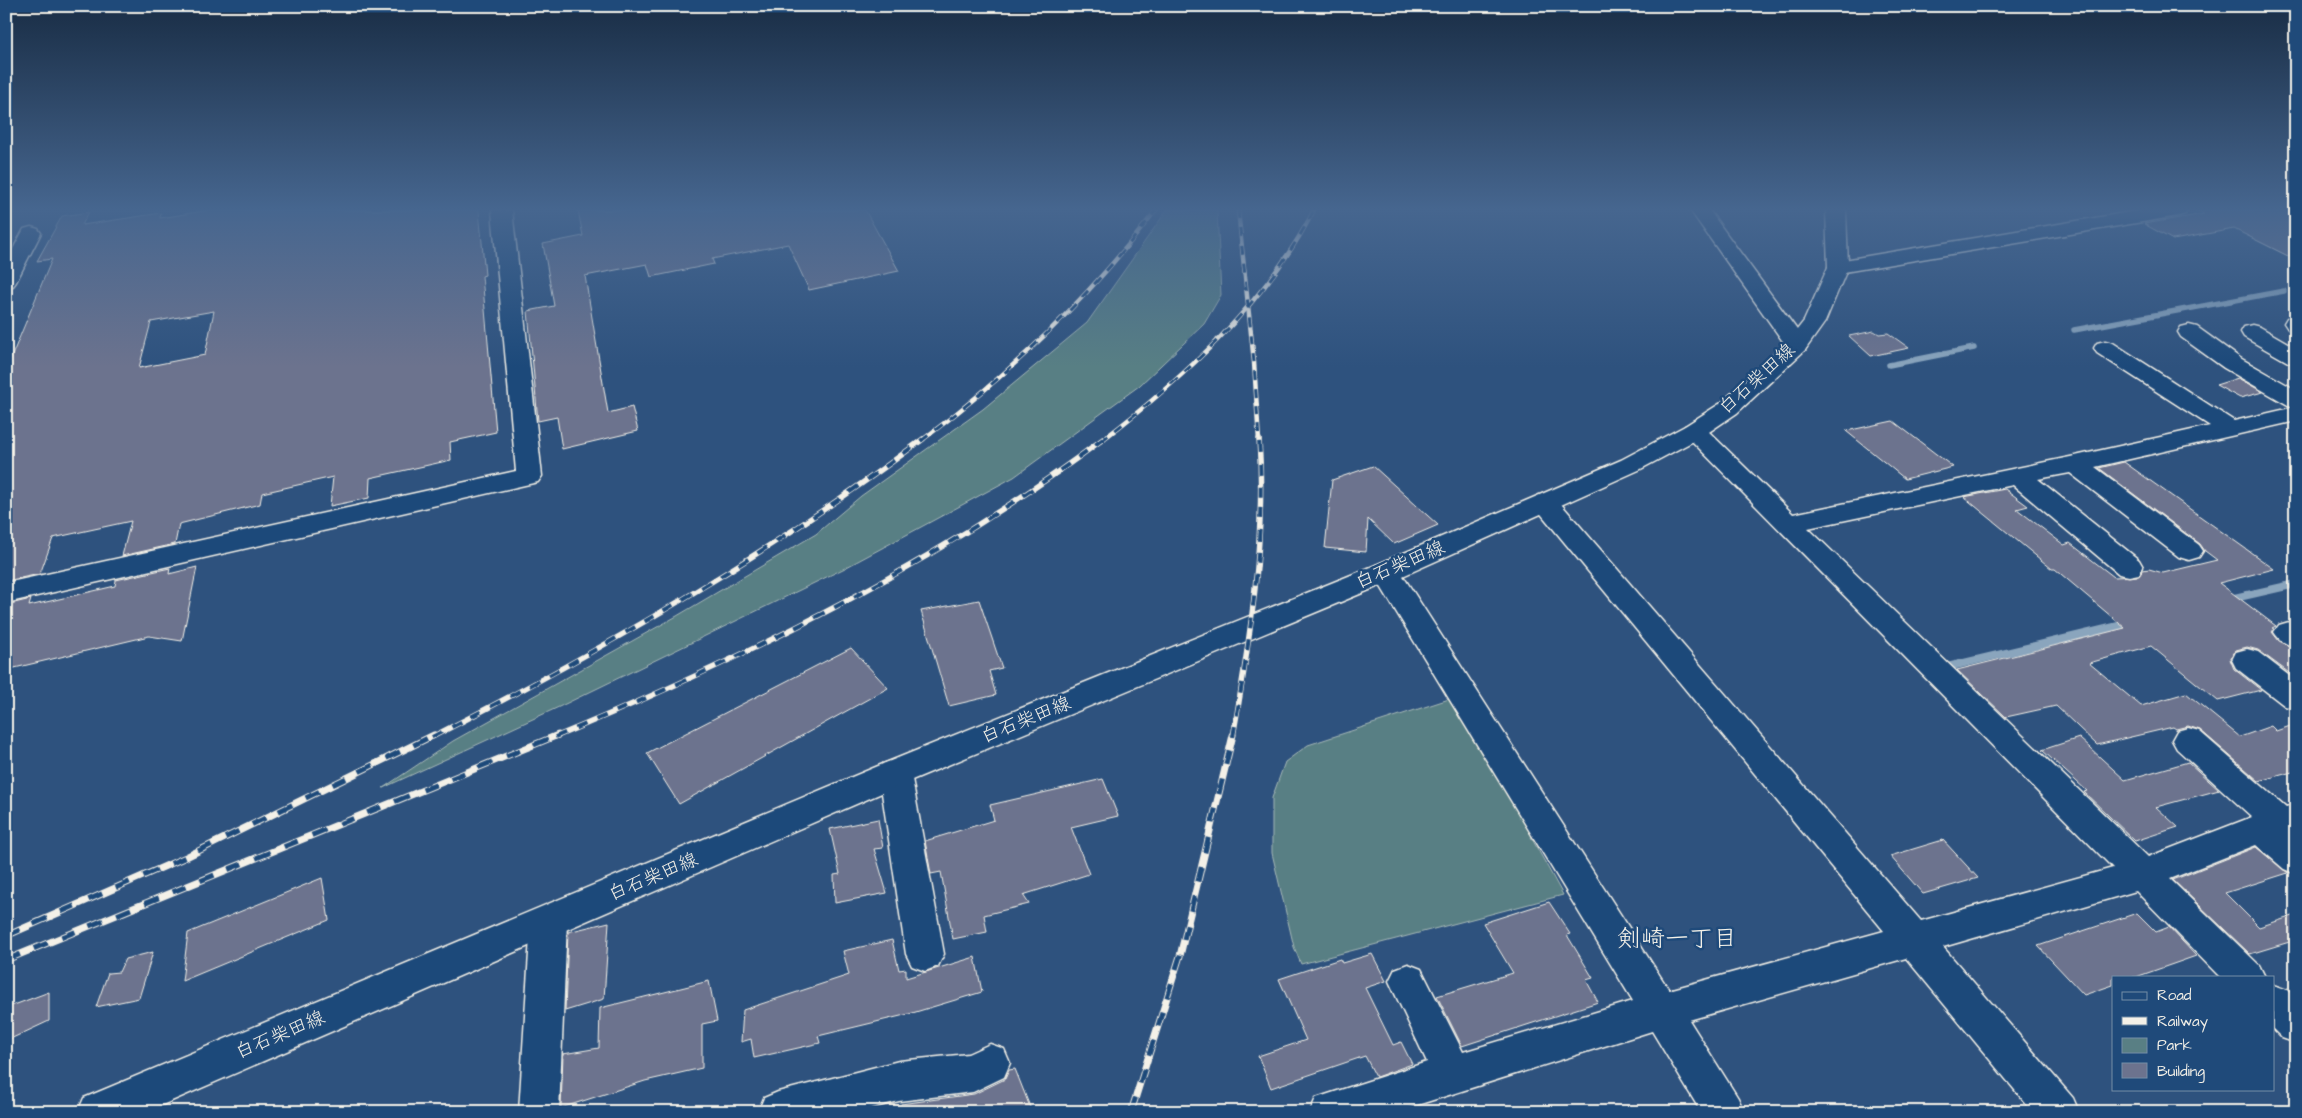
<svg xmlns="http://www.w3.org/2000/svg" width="2302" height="1118" font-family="'Architects Daughter','Klee One',sans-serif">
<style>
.green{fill:#597f84;stroke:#a6b8b6}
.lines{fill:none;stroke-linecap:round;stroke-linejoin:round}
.stream-far1{stroke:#8aa5bd;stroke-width:5.5}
.stream{stroke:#8aa5bd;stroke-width:8}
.building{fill:#6c738e;stroke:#f4f1e8;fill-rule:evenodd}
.minor-casing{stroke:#f4f1e8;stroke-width:3}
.major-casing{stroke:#f4f1e8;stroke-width:3}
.minor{fill:#1f4a7a;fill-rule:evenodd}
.major{fill:#1f4a7a;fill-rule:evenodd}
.rail-far2-casing{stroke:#f4f1e8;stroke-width:4.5}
.rail-far1-casing{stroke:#f4f1e8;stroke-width:5.5}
.rail-casing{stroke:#f4f1e8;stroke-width:7}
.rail-far2{stroke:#1f4a7a;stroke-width:3;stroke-dasharray:9;stroke-linecap:butt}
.rail-far1{stroke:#1f4a7a;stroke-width:4;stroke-dasharray:11;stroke-linecap:butt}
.rail{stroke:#1f4a7a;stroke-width:5;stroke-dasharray:15;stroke-linecap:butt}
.labels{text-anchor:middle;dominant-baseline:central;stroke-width:5;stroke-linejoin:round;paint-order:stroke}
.street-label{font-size:19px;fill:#f4f1e8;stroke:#1f4a7a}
.near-neighbourhood-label{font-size:24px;fill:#f4f1e8;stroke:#1f4a7a}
</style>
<rect width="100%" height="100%" fill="#2e527e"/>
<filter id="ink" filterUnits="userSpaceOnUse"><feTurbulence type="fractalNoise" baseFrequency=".02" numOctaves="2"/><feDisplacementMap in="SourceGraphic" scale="10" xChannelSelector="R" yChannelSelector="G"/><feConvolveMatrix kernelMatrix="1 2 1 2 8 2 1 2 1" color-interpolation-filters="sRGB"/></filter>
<g filter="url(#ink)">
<g class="green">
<polygon points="1167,210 1217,210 1221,295 1204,324 1139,386 1014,477 843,569 561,706 383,788 453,741 677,616 816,534 861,496 983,409 1087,323"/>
<polygon points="1449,699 1536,833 1531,837 1563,895 1301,964 1294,947 1272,853 1272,798 1285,762 1308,745"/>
</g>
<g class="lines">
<g class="stream-far1">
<polyline points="2074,330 2284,291"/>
<polyline points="1889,365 1974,348"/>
</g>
<g class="stream">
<polyline points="2230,599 2296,584"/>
<polyline points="1943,668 2131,623"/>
</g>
</g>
<g class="building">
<path d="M 210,210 L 479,210 L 485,275 L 482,276 L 496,432 L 450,442 L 451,460 L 370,478 L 369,498 L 330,506 L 333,477 L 262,493 L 260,504 L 179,524 L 175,544 L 122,556 L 131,521 L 53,538 L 40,574 L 6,581 L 6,370 L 52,259 L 37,261 L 62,216 L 89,212 L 82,225 L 161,213 L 160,218 ZM 214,311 L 205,355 L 139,368 L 151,322 Z"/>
<polygon points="578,210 865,210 899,271 809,290 788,244 712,259 714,264 651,277 647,264 585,276 608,413 632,407 638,431 562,449 557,417 538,421 528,311 554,306 543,244 583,236"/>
<polygon points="2196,210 2285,210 2296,215 2296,260 2234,229 2173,240 2144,224 2204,214"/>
<polygon points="1874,331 1879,334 1888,333 1909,348 1871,356 1849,336"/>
<polygon points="2238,378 2263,392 2240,398 2216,385"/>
<polygon points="1893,421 1953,467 1905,479 1846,431"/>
<polygon points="2124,462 2274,569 2219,583 2276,626 2272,628 2274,629 2272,632 2279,641 2296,649 2296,678 2258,650 2247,647 2236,650 2230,659 2234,669 2261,690 2218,701 2151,646 2089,663 2141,706 2186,693 2240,737 2271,726 2276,731 2296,724 2296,771 2259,781 2200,730 2188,726 2176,729 2173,727 2097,745 2056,706 2006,717 1957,670 2125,628 2055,569 2052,569 1964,497 2005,489 2028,506 2017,509 2064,545 2070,543 2114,577 2139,576 2143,570 2149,569 2163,573 2217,560 2205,551 2200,544 2099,468"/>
<polygon points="1373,466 1438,525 1394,544 1368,519 1366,552 1325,548 1332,480"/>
<polygon points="197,567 182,641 149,636 6,670 6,605 31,599 29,606 115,586 116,580 170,568 169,574"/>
<polygon points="979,600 1002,668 989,671 996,695 949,706 921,611"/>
<polygon points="851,648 888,688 679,804 647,753"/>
<polygon points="2079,738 2125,780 2188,762 2219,790 2156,807 2178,827 2135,841 2084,792 2087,791 2042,750"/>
<polygon points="1103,779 1118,816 1071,827 1089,874 1023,895 1029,904 984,915 987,932 953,939 941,872 931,874 925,841 994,820 990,805"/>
<polygon points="878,819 883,848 874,849 887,893 835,903 834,875 840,874 830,829"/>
<polygon points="1943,840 1978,878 1923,894 1890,856"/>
<polygon points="2256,847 2288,873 2225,893 2259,927 2296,915 2296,940 2250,954 2173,880"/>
<polygon points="322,878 329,920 182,981 188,933"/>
<polygon points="1549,902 1570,934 1567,935 1593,978 1586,980 1598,1002 1462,1046 1437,996 1513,973 1483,923"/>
<polygon points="2137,913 2156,932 2169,927 2196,956 2136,977 2113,977 2113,985 2084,995 2038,946"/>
<polygon points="609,922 604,999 565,1011 568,932"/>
<polygon points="892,940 899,970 906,969 906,978 975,957 982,992 909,1014 818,1036 820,1043 754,1058 751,1039 741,1042 743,1010 849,975 843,951"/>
<polygon points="153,952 139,998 96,1007 108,973 119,972 125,959"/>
<polygon points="1372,954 1386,981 1365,988 1393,1045 1401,1042 1412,1064 1376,1077 1365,1056 1271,1088 1258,1056 1306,1040 1279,979 1340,959 1342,963"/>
<polygon points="709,981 717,1021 702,1024 702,1068 645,1081 561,1108 563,1054 599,1048 600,1008"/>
<polygon points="49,992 49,1021 6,1041 6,1008"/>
<polygon points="1015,1069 1032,1112 902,1112 901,1104 974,1094 1005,1079 1009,1070"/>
</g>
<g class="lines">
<defs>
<g id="minor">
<polygon points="492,210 512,210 542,476 538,482 6,603 6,583 516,471"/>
<polygon points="1690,210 1709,210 1808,345 1805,350 1797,352 1789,350"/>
<polygon points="2142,210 2187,210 2185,214 2178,216 1838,273 1831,271 1828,267 1831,263 1838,261"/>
<polygon points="31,227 38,229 41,233 16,282 13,286 6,288 6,262 24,229"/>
<polygon points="2296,317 2296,330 2288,329 2284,323 2287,318"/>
<polygon points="2189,325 2197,327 2240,358 2296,390 2296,421 2095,467 2199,545 2203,551 2199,557 2189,560 2179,557 2070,473 2038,479 2139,560 2143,567 2139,574 2129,576 2119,574 2013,485 1808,528 2148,857 2252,817 2177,749 2172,740 2177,731 2188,728 2199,731 2286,807 2296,804 2296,832 2290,833 2296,838 2296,874 2284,869 2256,845 2170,879 2259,965 2265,977 2220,977 2136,891 1943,947 2073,1098 2079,1112 2033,1112 1906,958 1689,1020 1738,1098 1744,1112 1701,1112 1652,1031 1395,1112 1310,1112 1316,1098 1427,1062 1389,981 1395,969 1408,964 1421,969 1463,1052 1633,1001 1372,572 1376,565 1386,563 1396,565 1669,990 1884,931 1537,509 1533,503 1537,497 1546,495 1555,497 1921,921 2113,868 1682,431 1685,426 1694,424 1703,426 1793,514 2075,456 2210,426 2097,353 2094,348 2097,343 2105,341 2113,343 2234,421 2295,407 2288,405 2224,368 2181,337 2178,332 2181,327"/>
<polygon points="2252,325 2260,327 2296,348 2296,364 2288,362 2244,337 2241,332 2244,327"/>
<path d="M 2289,622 L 2296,624 L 2296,647 C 2285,644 2280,641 2274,632 L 2279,625 Z"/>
<polygon points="2247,649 2258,652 2296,681 2296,709 2285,706 2236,668 2232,660 2236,652"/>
<polygon points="895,760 907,764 911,773 944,954 938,966 925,971 912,966 906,954 879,773 883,764"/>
<polygon points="549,905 562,910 567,921 559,1112 519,1112 531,921 536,910"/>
<polygon points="2273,985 2287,990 2296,999 2296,1043 2282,1038 2273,1029"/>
<polygon points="990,1044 1004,1049 1010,1063 1004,1077 973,1092 899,1101 856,1112 758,1112 764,1098 778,1092 899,1061 968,1054"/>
</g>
<polygon id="major" points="1826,210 1846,210 1848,267 1825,322 1805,350 1737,413 1703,436 1639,470 1396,579 907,782 146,1112 78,1112 84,1098 883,764 1376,565 1621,460 1685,426 1721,403 1789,340 1804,321 1828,267"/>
</defs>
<use href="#minor" class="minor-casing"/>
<use href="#major" class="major-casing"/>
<use href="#minor" class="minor"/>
<use href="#major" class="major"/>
<defs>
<g id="rail-far2">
<polyline points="1238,210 1254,362 1259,441"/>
<path d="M 921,441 C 1011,373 1087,300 1156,210"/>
<path d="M 1101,441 C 1184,378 1266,303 1314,210"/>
</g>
<g id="rail-far1">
<path d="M 432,737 C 602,650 770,554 923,439"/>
<path d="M 555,737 C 748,657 935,565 1103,439"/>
<path d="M 1233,737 C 1250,639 1266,538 1259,439"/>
</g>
<g id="rail">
<polyline points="6,936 186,857 434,735"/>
<polyline points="6,960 558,735"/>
<polyline points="1131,1112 1180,956 1233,735"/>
</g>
</defs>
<use href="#rail-far2" class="rail-far2-casing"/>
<use href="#rail-far1" class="rail-far1-casing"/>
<use href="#rail" class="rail-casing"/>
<use href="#rail-far2" class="rail-far2"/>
<use href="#rail-far1" class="rail-far1"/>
<use href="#rail" class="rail"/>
</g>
</g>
<linearGradient id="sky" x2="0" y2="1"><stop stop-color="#192d45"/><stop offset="0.57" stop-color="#46668f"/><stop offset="1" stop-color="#46668f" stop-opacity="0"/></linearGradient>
<rect width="2302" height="367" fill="url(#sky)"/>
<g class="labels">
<g class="street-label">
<text transform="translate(1757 379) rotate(-42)">白石柴田線</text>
<text transform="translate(1400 565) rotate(-23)">白石柴田線</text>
<text transform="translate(1026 720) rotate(-22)">白石柴田線</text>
<text transform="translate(653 877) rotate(-23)">白石柴田線</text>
<text transform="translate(280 1035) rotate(-23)">白石柴田線</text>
</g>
<g class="near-neighbourhood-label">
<text x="1677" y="939">剣崎一丁目</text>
</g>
</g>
<rect width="2302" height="1118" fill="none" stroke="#1f4a7a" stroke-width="25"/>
<rect x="12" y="12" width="2277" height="1093" fill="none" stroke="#f4f1e8" stroke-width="2" filter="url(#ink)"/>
<rect x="2112" y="976" width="162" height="115" fill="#1f4a7a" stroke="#748da6"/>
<rect x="2122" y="992" width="25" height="8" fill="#1f4a7a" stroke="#748da6"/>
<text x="2157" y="1000" font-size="15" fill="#f4f1e8">Road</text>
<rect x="2122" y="1017" width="25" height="8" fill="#f4f1e8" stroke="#748da6"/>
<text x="2157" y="1026" font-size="15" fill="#f4f1e8">Railway</text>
<rect x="2122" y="1038" width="25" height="15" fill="#597f84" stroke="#748da6"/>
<text x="2157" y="1050" font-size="15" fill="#f4f1e8">Park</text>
<rect x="2122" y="1063" width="25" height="15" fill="#6c738e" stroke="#748da6"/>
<text x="2157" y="1076" font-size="15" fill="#f4f1e8">Building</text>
</svg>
